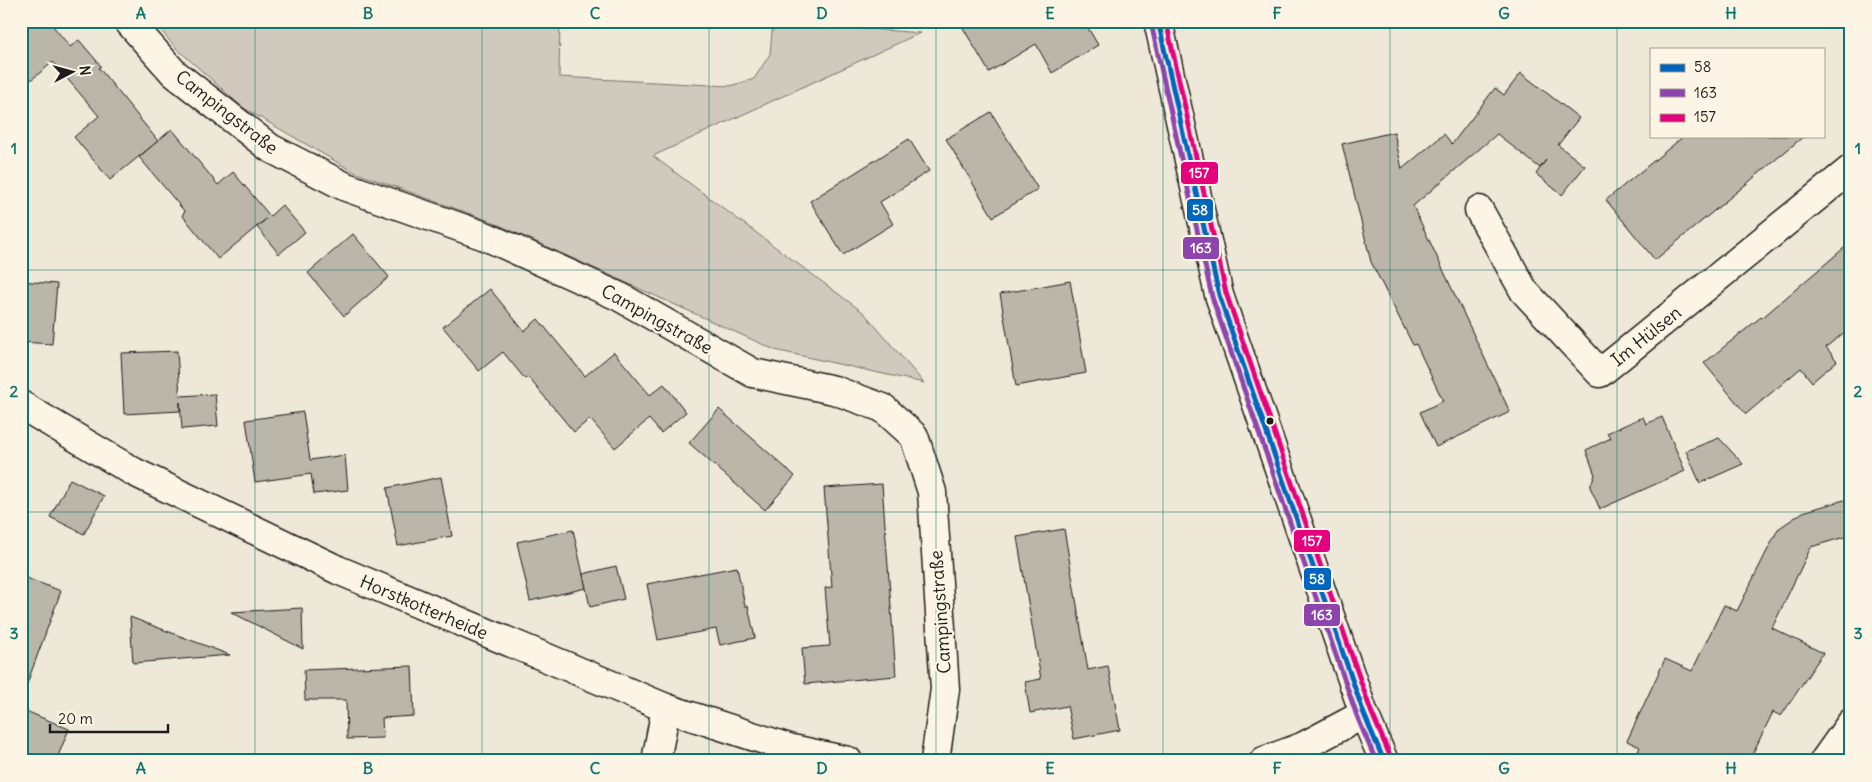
<svg xmlns="http://www.w3.org/2000/svg" width="1872" height="782" font-family="Delius,sans-serif">
<style>
.green{fill:#cfcabd;stroke:#76736c}
.building{fill:#bab6aa;stroke:#1c1c1c}
.lines{fill:none;stroke-linecap:round;stroke-linejoin:round}
.street-casing{stroke:#1c1c1c;stroke-width:31}
.secondary-casing{stroke:#1c1c1c;stroke-width:31}
.street{stroke:#fcf5e5;stroke-width:28}
.secondary{stroke:#fcf5e5;stroke-width:28}
.bus-1-casing{stroke:#fcf5e5;stroke-width:9}
.bus-2-casing{stroke:#fcf5e5;stroke-width:9}
.bus-3-casing{stroke:#fcf5e5;stroke-width:9}
.bus-1{stroke:#0065bd;stroke-width:5}
.bus-2{stroke:#8e44ad;stroke-width:5}
.bus-3{stroke:#e5007d;stroke-width:5}
.grid{fill:none;stroke:#0f766e;stroke-width:1;stroke-opacity:0.55}
.bus-dot{fill:#1c1c1c;stroke:#fcf5e5;stroke-width:2}
.labels{text-anchor:middle;dominant-baseline:central;stroke-width:4.5;stroke-linejoin:round;paint-order:stroke}
.street-label{font-size:18px;fill:#1c1c1c;stroke:#fcf5e5}
.line-badge{stroke:#fcf5e5;stroke-width:2}
.badge-label{font-size:14px;text-anchor:middle;font-weight:bold;fill:#fff}
.neatline{fill:none;stroke:#0f766e;stroke-width:2}
.grid-label{font-size:16px;text-anchor:middle;font-weight:bold;fill:#0f766e}
</style>
<rect width="100%" height="100%" fill="#eee8d9"/>
<filter id="ink" filterUnits="userSpaceOnUse"><feTurbulence type="fractalNoise" baseFrequency=".02" numOctaves="2"/><feDisplacementMap in="SourceGraphic" scale="10" xChannelSelector="R" yChannelSelector="G"/><feConvolveMatrix kernelMatrix="1 2 1 2 8 2 1 2 1" color-interpolation-filters="sRGB"/></filter>
<g filter="url(#ink)">
<polygon class="green" points="153,21 560,21 559,77 730,86 754,79 770,54 773,21 920,33 653,156 864,313 924,383 775,350 490,221 354,172 242,107 175,47"/>
<g class="building">
<polygon points="21,21 49,21 70,47 79,40 101,66 99,68 158,141 110,180 74,137 99,116 53,62 21,88"/>
<polygon points="959,21 1084,21 1098,45 1052,73 1036,44 989,72"/>
<polygon points="1521,73 1579,118 1558,145 1585,166 1562,195 1536,174 1546,160 1540,168 1497,134 1413,206 1510,412 1436,447 1420,412 1443,401 1416,344 1413,345 1371,262 1342,144 1394,132 1402,169 1444,134 1452,144 1495,88 1504,95"/>
<polygon points="991,112 1038,189 993,217 946,139"/>
<polygon points="172,129 218,185 233,172 270,216 282,205 305,232 279,254 257,227 266,219 218,259 182,215 185,212 139,157"/>
<polygon points="1684,136 1804,136 1655,260 1606,200"/>
<polygon points="909,139 929,171 880,202 893,224 843,255 810,201"/>
<polygon points="353,234 389,277 344,316 308,273"/>
<polygon points="1851,242 1851,327 1826,347 1837,361 1812,382 1801,368 1746,414 1704,363 1761,317 1762,318"/>
<polygon points="21,281 57,284 52,344 21,342"/>
<polygon points="1070,281 1086,373 1016,386 1000,294"/>
<polygon points="490,289 524,331 538,319 585,376 614,352 650,395 664,384 686,412 661,433 649,419 615,448 590,419 574,432 528,377 525,379 503,352 479,371 443,327"/>
<polygon points="177,351 180,396 215,394 218,426 182,429 180,402 180,411 124,414 121,353"/>
<polygon points="719,409 795,476 765,510 689,443"/>
<polygon points="303,412 310,460 345,455 348,490 314,494 311,474 255,482 246,420"/>
<polygon points="1643,417 1646,424 1662,417 1685,471 1600,509 1590,487 1595,475 1586,450 1611,438 1607,433"/>
<polygon points="1719,438 1743,464 1700,483 1686,451"/>
<polygon points="441,477 452,536 398,546 387,488"/>
<polygon points="70,479 104,496 84,534 50,517"/>
<polygon points="882,484 896,676 805,684 802,648 830,646 825,588 832,587 824,488"/>
<polygon points="1851,498 1851,535 1811,547 1772,628 1823,653 1781,716 1773,712 1749,761 1634,761 1640,747 1627,741 1665,659 1692,671 1724,605 1737,611 1778,529 1803,512"/>
<polygon points="1064,529 1088,670 1108,666 1120,730 1074,739 1067,706 1030,713 1025,682 1041,679 1017,537"/>
<polygon points="573,530 586,588 530,601 517,542"/>
<polygon points="616,566 624,599 590,607 583,574"/>
<polygon points="737,567 745,606 748,606 755,638 720,645 716,629 658,640 647,584"/>
<polygon points="21,576 61,591 25,689 21,688"/>
<polygon points="302,608 303,649 231,612"/>
<polygon points="130,617 230,655 133,663"/>
<polygon points="412,666 414,716 382,718 383,738 347,739 346,700 305,700 304,670"/>
<polygon points="21,709 69,729 56,761 21,761"/>
</g>
<g class="lines">
<defs>
<g id="street">
<polyline points="128,21 174,73 270,148 346,187 485,236 620,297 753,373 834,390 883,408 914,436 932,492 945,689 935,761"/>
<polyline points="1479,210 1524,291 1600,373 1851,169"/>
<polyline points="21,405 134,472 338,570 666,708 792,749 848,761"/>
<polyline points="656,761 666,708"/>
<polyline points="1264,761 1302,747 1364,714"/>
</g>
<g id="secondary">
<polyline points="1158,21 1219,295 1364,714 1384,761"/>
<polyline points="1824,761 1851,723"/>
</g>
</defs>
<use href="#street" class="street-casing"/>
<use href="#secondary" class="secondary-casing"/>
<use href="#street" class="street"/>
<use href="#secondary" class="secondary"/>
<defs>
<polyline id="bus-1" points="1158,21 1219,295 1364,714 1384,761"/>
<polyline id="bus-2" points="1151,23 1212,297 1357,716 1376,761"/>
<polyline id="bus-3" points="1166,21 1226,293 1371,711 1391,758"/>
</defs>
<use href="#bus-1" class="bus-1-casing"/>
<use href="#bus-2" class="bus-2-casing"/>
<use href="#bus-3" class="bus-3-casing"/>
<use href="#bus-1" class="bus-1"/>
<use href="#bus-2" class="bus-2"/>
<use href="#bus-3" class="bus-3"/>
</g>
</g>
<path class="grid" d="M 255,21 L 255,761M 482,21 L 482,761M 709,21 L 709,761M 936,21 L 936,761M 1163,21 L 1163,761M 1390,21 L 1390,761M 1617,21 L 1617,761M 21,270 L 1851,270M 21,512 L 1851,512"/>
<circle class="bus-dot" cx="1270" cy="421" r="4.5"/>
<g class="labels">
<g class="street-label">
<text transform="translate(227 112) rotate(38)">Campingstraße</text>
<text transform="translate(657 319) rotate(29)">Campingstraße</text>
<text transform="translate(1646 336) rotate(-39)">Im Hülsen</text>
<text transform="translate(424 607) rotate(23)">Horstkotterheide</text>
<text transform="translate(940 612) rotate(-94)">Campingstraße</text>
</g>
</g>
<g class="line-badge">
<rect x="1180" y="161" width="39" height="24" rx="5" fill="#e5007d"/>
<rect x="1186" y="198" width="28" height="24" rx="5" fill="#0065bd"/>
<rect x="1182" y="236" width="38" height="24" rx="5" fill="#8e44ad"/>
<rect x="1293" y="529" width="38" height="24" rx="5" fill="#e5007d"/>
<rect x="1303" y="567" width="29" height="24" rx="5" fill="#0065bd"/>
<rect x="1303" y="603" width="38" height="24" rx="5" fill="#8e44ad"/>
</g>
<g class="badge-label">
<text x="1199" y="178">157</text>
<text x="1200" y="215">58</text>
<text x="1201" y="253">163</text>
<text x="1312" y="546">157</text>
<text x="1317" y="584">58</text>
<text x="1322" y="620">163</text>
</g>
<rect width="1872" height="782" fill="none" stroke="#fcf5e5" stroke-width="55"/>
<rect x="1650" y="48" width="175" height="90" fill="#fcf5e5" stroke="#a29e95"/>
<rect x="1660" y="64" width="25" height="8" fill="#0065bd" stroke="#a29e95"/>
<text x="1694" y="72" font-size="15" fill="#1c1c1c">58</text>
<rect x="1660" y="89" width="25" height="8" fill="#8e44ad" stroke="#a29e95"/>
<text x="1694" y="98" font-size="15" fill="#1c1c1c">163</text>
<rect x="1660" y="114" width="25" height="8" fill="#e5007d" stroke="#a29e95"/>
<text x="1694" y="122" font-size="15" fill="#1c1c1c">157</text>
<g transform="translate(72 72) rotate(84)" stroke="#fcf5e5" stroke-width="4" paint-order="stroke">
<path d="M0-4L9 19L0 12L-9 19Z" fill="#1c1c1c"/>
<text y="-8" font-size="14" font-weight="bold" text-anchor="middle" fill="#1c1c1c">N</text>
</g>
<path d="M50 724v8h118v-8" fill="none" stroke="#1c1c1c" stroke-width="2.5"/>
<text x="58" y="724" font-size="15" fill="#1c1c1c" stroke="#fcf5e5" stroke-width="4" paint-order="stroke">20 m</text>
<rect x="28" y="28" width="1816" height="726" class="neatline"/>
<g class="grid-label">
<text x="141" y="19">A</text>
<text x="368" y="19">B</text>
<text x="595" y="19">C</text>
<text x="822" y="19">D</text>
<text x="1050" y="19">E</text>
<text x="1277" y="19">F</text>
<text x="1504" y="19">G</text>
<text x="1731" y="19">H</text>
<text x="14" y="154">1</text>
<text x="1858" y="154">1</text>
<text x="14" y="397">2</text>
<text x="1858" y="397">2</text>
<text x="14" y="639">3</text>
<text x="1858" y="639">3</text>
<text x="141" y="774">A</text>
<text x="368" y="774">B</text>
<text x="595" y="774">C</text>
<text x="822" y="774">D</text>
<text x="1050" y="774">E</text>
<text x="1277" y="774">F</text>
<text x="1504" y="774">G</text>
<text x="1731" y="774">H</text>
</g>
</svg>
